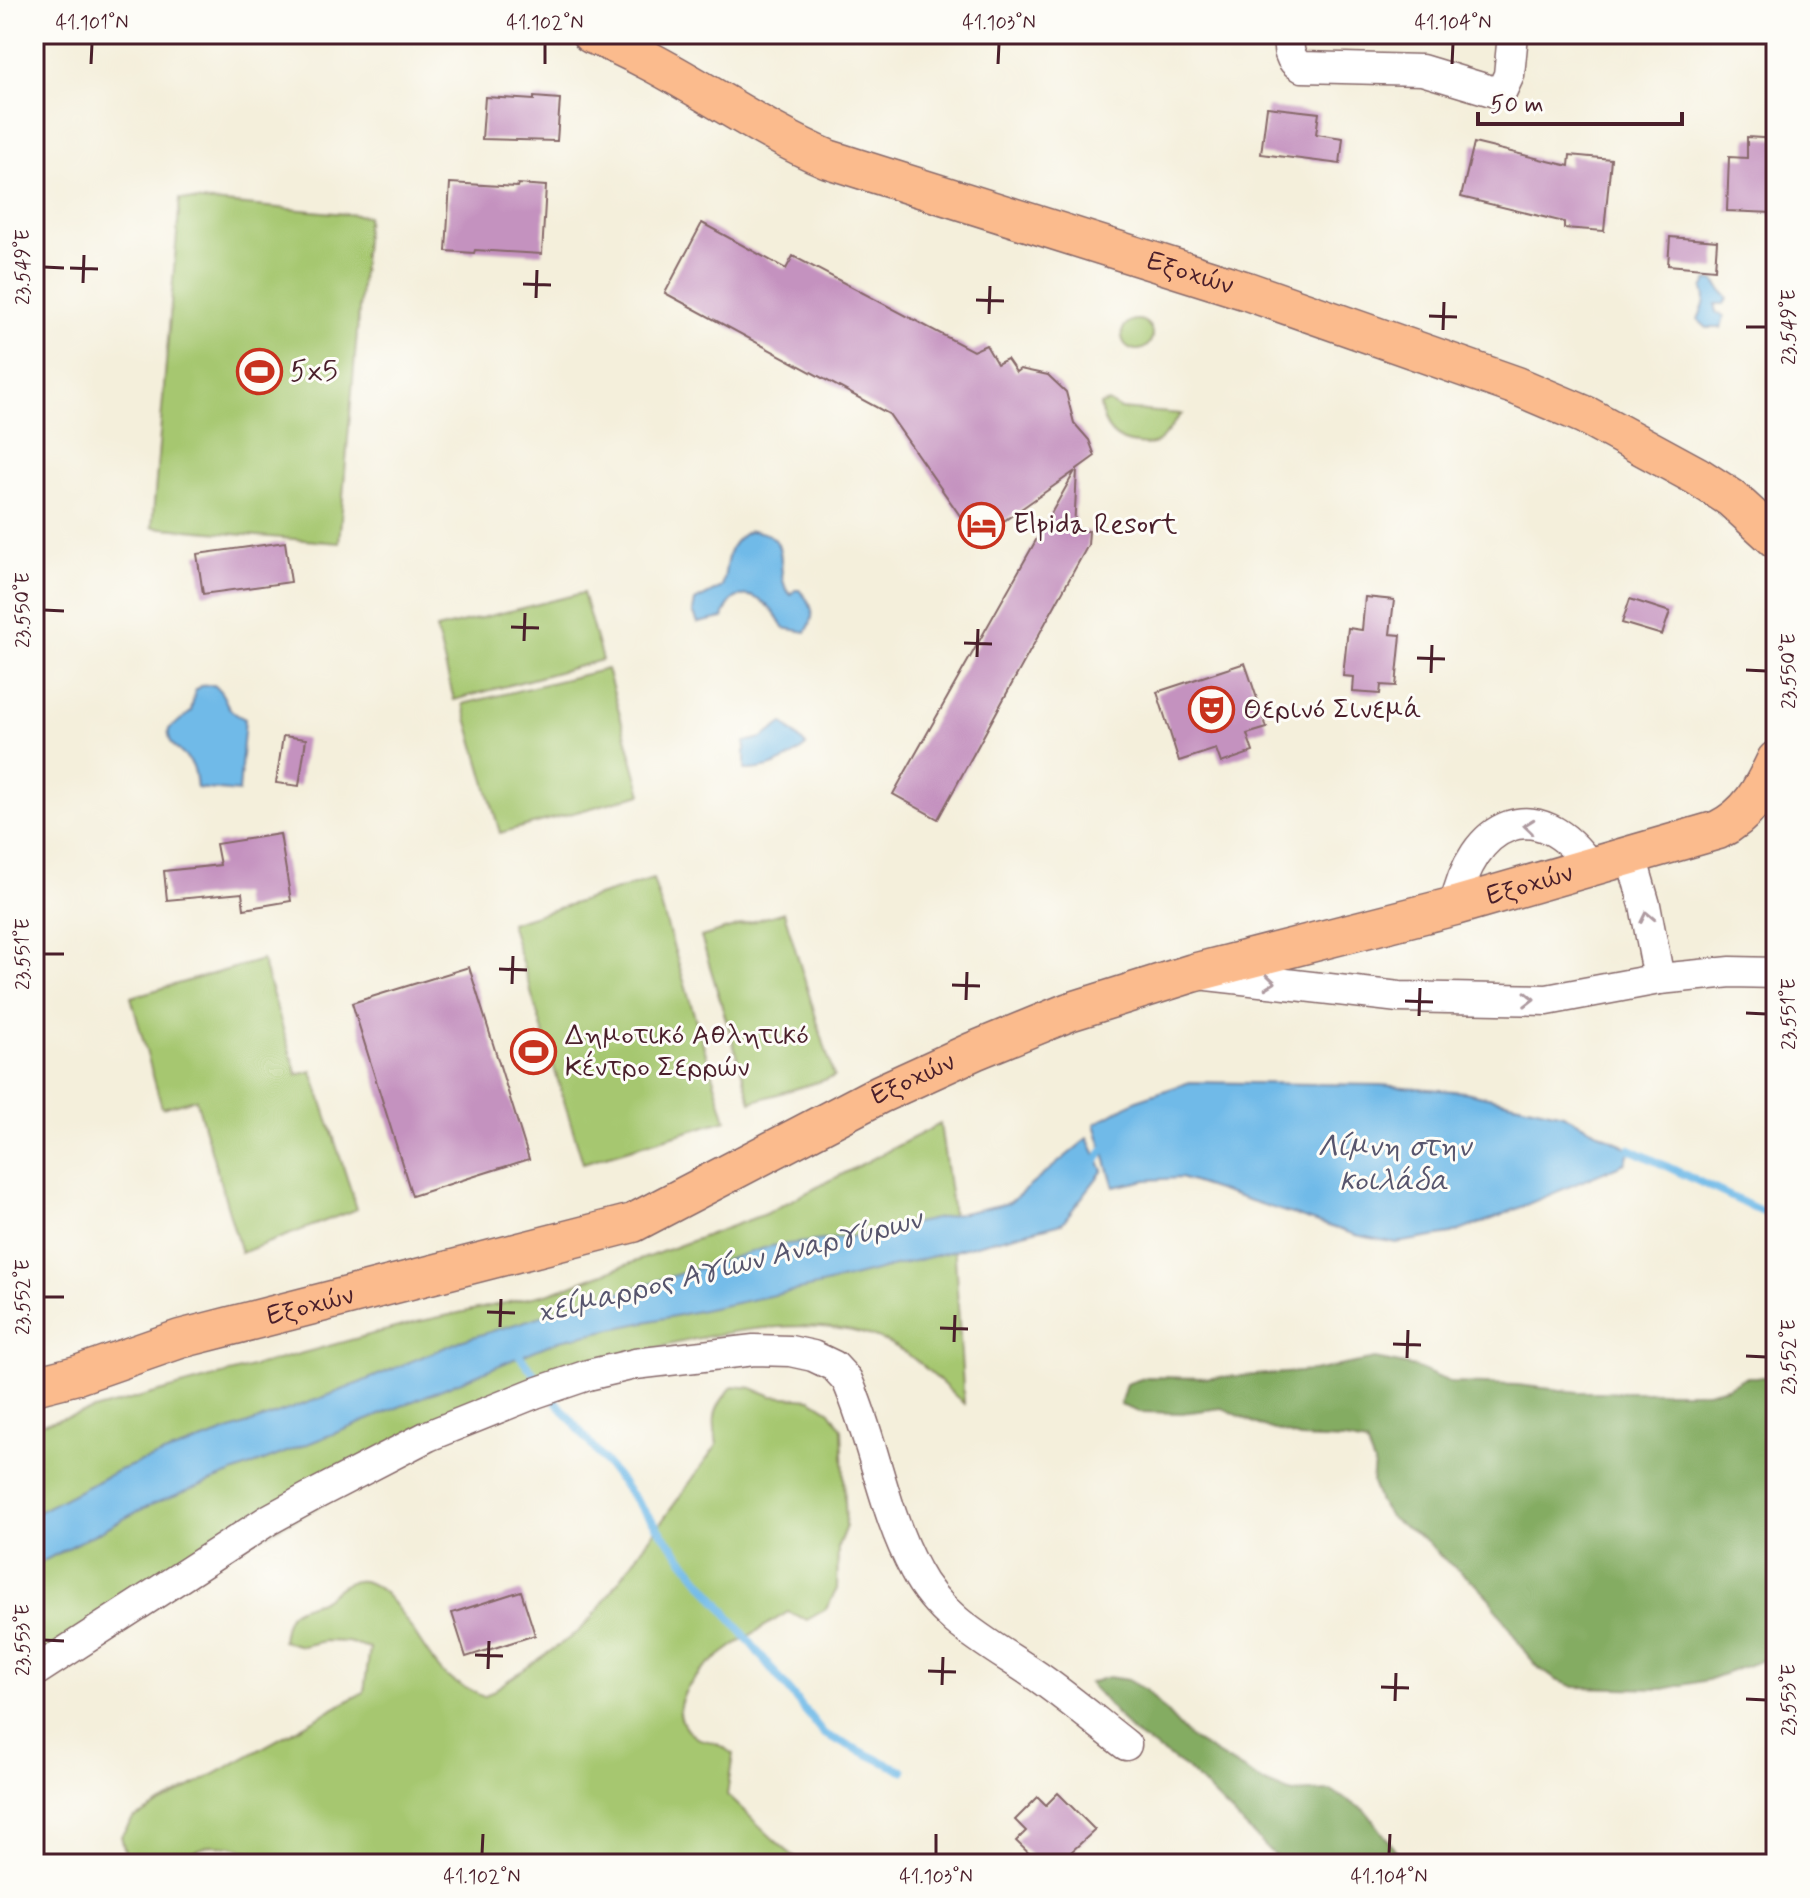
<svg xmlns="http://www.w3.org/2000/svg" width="1810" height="1898" font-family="Mynerve,sans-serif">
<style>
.green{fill:#a6c770;stroke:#78734e;stroke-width:2}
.forest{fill:#84ac62;stroke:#676646;stroke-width:2}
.water{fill:#70bae8;stroke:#5d6c8a;stroke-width:2}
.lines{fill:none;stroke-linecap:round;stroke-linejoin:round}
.stream{stroke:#70bae8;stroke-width:8}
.building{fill:#c492bf}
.minor-casing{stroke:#866869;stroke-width:33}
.major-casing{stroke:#866869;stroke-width:41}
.minor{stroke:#fff;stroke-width:30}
.major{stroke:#fbbb8d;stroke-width:38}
.oneway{stroke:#ae9aa0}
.ticks{fill:none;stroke:#4a1f2b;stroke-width:3}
.labels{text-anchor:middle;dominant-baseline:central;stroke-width:6;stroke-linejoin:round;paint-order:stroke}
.street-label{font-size:28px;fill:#4a1f2b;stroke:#fdfcf7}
.poi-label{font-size:28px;fill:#4a1f2b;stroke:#fdfcf7;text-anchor:start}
.water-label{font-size:30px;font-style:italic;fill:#57556d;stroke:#fdfcf7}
.neatline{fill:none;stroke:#4a1f2b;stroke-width:3}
.ticks-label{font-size:20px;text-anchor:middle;fill:#4a1f2b}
</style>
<rect width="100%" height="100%" fill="#fdfcf7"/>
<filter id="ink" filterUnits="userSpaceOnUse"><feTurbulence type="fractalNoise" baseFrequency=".0125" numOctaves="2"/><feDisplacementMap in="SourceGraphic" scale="16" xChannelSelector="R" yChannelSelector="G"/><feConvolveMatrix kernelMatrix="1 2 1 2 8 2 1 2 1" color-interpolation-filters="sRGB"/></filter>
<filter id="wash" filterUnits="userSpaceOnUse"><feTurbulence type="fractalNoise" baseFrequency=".006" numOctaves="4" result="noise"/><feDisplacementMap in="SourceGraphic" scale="32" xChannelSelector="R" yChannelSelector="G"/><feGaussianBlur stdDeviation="1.8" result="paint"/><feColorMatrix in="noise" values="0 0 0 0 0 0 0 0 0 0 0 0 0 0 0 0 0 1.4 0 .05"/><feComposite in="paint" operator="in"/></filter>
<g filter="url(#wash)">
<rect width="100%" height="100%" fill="#f4efdb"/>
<g class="green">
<polygon points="180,199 367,216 339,543 152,527"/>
<circle cx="1137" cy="335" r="15"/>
<path d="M 1108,402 L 1120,409 L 1182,414 C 1173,421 1167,437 1156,443 C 1151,445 1143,445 1137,444 C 1113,442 1103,427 1100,405 Z"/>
<polygon points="583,593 602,660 454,700 436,629"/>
<polygon points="607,669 642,794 500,833 463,704"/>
<polygon points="653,879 726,1120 583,1163 510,923"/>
<polygon points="784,912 834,1077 751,1102 701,937"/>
<polygon points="262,960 297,1075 312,1071 357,1209 241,1253 196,1099 162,1108 131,997"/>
<path d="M 940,1124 L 952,1207 L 964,1404 C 938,1380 911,1350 877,1338 C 785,1304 640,1351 549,1380 L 34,1661 L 34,1426 L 417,1322 L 547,1294 L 765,1214 Z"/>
<path d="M 733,1386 L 752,1388 L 772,1396 L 811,1399 L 830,1411 L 842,1429 L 846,1526 L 838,1546 L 837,1589 L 826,1609 L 807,1620 L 788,1612 C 759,1631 639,1691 694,1736 C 700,1741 710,1740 717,1744 C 723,1747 728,1750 733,1754 L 727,1795 C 751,1816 778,1847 805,1864 L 289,1864 L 232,1846 L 210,1845 L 170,1860 L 148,1862 L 126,1856 L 121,1836 L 133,1819 L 364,1692 L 370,1648 L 347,1642 L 324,1641 L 302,1646 L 282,1641 C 286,1608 291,1611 319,1601 C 332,1596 340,1582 356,1581 C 392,1577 421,1655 446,1676 C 457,1685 471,1691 484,1697 L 578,1632 L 592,1618 L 717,1445 C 712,1416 713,1408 733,1386 Z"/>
</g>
<g class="forest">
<polygon points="1375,1359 1415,1367 1452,1383 1517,1385 1578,1392 1707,1392 1727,1387 1745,1377 1776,1377 1776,1655 1707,1680 1663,1689 1574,1687 1556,1680 1539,1668 1525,1652 1490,1599 1475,1583 1441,1557 1427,1541 1392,1519 1379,1502 1372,1483 1374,1464 1366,1444 1345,1440 1300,1438 1259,1425 1222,1408 1182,1413 1139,1412 1120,1405 1126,1384 1147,1377 1211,1378 1313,1371"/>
<polygon points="1108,1677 1128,1680 1146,1690 1189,1737 1265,1783 1289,1793 1331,1791 1366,1811 1406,1864 1283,1864 1186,1768 1133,1733 1089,1683"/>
</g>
<g class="water">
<path d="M 1708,280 L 1714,281 L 1728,298 L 1724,304 L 1716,304 L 1716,313 L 1724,316 L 1721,328 L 1707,328 L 1698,320 C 1702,307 1708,303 1703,289 Z"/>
<path d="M 750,531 C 799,533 769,573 791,595 L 795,590 L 799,590 C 813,604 817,615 806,632 L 783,628 C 771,599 734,577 723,618 L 698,623 L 693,612 L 695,601 L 722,587 C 729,563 723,543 750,531 Z"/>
<path d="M 214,685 C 230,697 220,708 245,719 L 239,792 L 197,788 C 196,782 196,773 193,767 C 187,752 166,749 169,729 L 191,712 L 195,691 L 201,686 Z"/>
<path d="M 783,723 L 806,746 C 789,760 767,771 745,770 L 745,742 L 762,738 Z"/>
<polygon points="1190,1082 1380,1085 1465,1092 1563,1114 1630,1149 1625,1163 1495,1218 1451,1234 1396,1243 1356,1235 1180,1178 1146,1180 1114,1187 1095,1124 1137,1100"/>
<polygon points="1088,1138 1103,1170 1062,1223 817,1286 560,1340 351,1427 148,1506 34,1566 34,1514 119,1470 335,1393 460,1341 771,1246 851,1237 1009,1203"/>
</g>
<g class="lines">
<g class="stream">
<polyline points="1630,1149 1776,1218"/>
<polyline points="1093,1165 1104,1149"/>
<polyline points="516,1351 542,1384"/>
<polyline points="551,1395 824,1734 903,1771"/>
</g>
</g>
<g id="blocks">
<g class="building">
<polygon points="485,97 534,100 534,97 560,99 557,141 482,139"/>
<polygon points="1267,107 1319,113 1316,134 1343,138 1340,164 1261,154"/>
<polygon points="1747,137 1776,139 1776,203 1773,202 1773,213 1727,211 1729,157 1747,158"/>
<polygon points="1474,143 1569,166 1570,155 1611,159 1604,231 1564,228 1564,222 1461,197"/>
<polygon points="450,183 517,187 518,184 546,186 542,254 475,250 474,253 446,251"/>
<polygon points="702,223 786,269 793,256 973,351 986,345 997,364 1007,359 1016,372 1020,369 1048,375 1066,392 1074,423 1089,440 1095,456 1077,469 1074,531 1089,531 1088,545 938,819 893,794 1075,471 977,540 889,414 665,293"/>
<polygon points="1670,237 1717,241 1715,269 1668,265"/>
<polygon points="285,542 291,582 203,594 197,554"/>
<polygon points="1365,597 1394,600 1390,634 1401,635 1396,686 1381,685 1380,694 1353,692 1354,677 1343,676 1348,628 1362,630"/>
<polygon points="1630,599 1670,612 1662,635 1622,623"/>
<polygon points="1245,663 1267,728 1247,734 1253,752 1221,763 1216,749 1179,761 1157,692"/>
<polygon points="283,736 306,739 299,786 276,783"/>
<polygon points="280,834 291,901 244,909 242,893 167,900 164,871 220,865 216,844"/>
<polygon points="469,967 529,1159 412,1196 352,1003"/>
<polygon points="521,1591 535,1635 466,1657 452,1613"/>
<polygon points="1058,1793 1095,1830 1058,1864 1040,1864 1016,1841 1026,1831 1015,1820 1038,1797 1046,1805"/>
</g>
</g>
</g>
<g filter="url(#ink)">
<use href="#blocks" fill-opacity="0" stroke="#866869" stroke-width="2"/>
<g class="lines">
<defs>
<g id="minor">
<path d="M 1289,34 C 1288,49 1288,60 1302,67 L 1422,70 L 1495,92 L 1502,90 L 1509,75 L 1513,34"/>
<polyline points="1631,856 1645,905 1659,979"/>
<path d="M 1455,906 C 1471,823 1537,789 1591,868"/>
<polyline points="1207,975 1399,997 1547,1000 1659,979 1731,972 1776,973"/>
<path d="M 34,1672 L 270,1519 L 314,1495 L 428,1436 L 535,1393 L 588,1375 L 635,1364 L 754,1350 L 790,1351 L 813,1356 L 834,1366 L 847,1380 C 874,1441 883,1511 915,1570 C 942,1623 998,1648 1044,1681 C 1072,1701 1099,1724 1126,1745"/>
</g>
<g id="major">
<path id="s1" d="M 591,34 C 674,66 746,124 828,159 L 1247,291 L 1517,386 L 1585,415 L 1697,476 L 1731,498 L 1776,539"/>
<path id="s2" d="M 34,1386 L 77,1375 L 180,1339 L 633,1223 L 880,1094 L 974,1051 L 1069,1012 L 1193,973 L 1455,906 L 1718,830 C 1749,815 1762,790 1776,760"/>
</g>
</defs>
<use href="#minor" class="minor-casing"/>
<use href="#major" class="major-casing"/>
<use href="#minor" class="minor"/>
<use href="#major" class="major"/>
</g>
<defs><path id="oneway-chevron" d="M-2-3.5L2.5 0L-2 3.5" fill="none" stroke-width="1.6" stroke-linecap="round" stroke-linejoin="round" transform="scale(2)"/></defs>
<g class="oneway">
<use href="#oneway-chevron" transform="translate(1529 826) rotate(-174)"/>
<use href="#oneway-chevron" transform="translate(1647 917) rotate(-102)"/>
<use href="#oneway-chevron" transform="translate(1270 982) rotate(6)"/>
<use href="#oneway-chevron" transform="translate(1529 999) rotate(1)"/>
</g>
</g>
<path class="ticks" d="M 91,64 L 92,44M 545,64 L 545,44M 998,64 L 999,44M 1452,64 L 1453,44M 44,267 L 64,268M 70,268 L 98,269M 83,283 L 84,255M 523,284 L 551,285M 536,298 L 537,270M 976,300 L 1004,301M 989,314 L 990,286M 1429,316 L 1457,317M 1746,327 L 1766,327M 1443,330 L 1444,302M 44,610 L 64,611M 511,627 L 539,628M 524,641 L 525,613M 964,643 L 992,644M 977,657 L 978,629M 1417,658 L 1445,659M 1746,670 L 1766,671M 1431,673 L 1432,645M 44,954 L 64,954M 499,969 L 527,970M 512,984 L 513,956M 952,985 L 980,986M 966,1000 L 967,972M 1405,1001 L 1433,1002M 1746,1013 L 1766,1014M 1419,1016 L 1420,988M 44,1297 L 64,1297M 487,1312 L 515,1313M 500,1327 L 501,1299M 940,1328 L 968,1329M 954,1342 L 955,1315M 1393,1344 L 1421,1345M 1746,1356 L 1766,1357M 1407,1358 L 1408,1330M 44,1640 L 64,1641M 475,1655 L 503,1656M 488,1669 L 489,1641M 928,1671 L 956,1672M 942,1685 L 943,1657M 1381,1687 L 1409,1688M 1746,1699 L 1766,1700M 1395,1701 L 1396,1673M 482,1854 L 483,1834M 936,1854 L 936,1834M 1389,1854 L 1390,1834"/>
<defs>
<symbol id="stadium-ring" viewBox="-11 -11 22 22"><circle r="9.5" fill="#fdfcf7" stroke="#c8321e" stroke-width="1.5"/><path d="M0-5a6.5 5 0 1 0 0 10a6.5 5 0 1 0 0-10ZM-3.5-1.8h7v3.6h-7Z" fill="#c8321e"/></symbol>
<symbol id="hotel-ring" viewBox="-11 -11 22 22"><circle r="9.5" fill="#fdfcf7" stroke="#c8321e" stroke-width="1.5"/><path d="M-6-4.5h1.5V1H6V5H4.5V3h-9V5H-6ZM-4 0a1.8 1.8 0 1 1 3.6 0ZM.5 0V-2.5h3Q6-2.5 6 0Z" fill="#c8321e"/></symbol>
<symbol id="theatre-ring" viewBox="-11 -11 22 22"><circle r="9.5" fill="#fdfcf7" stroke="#c8321e" stroke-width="1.5"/><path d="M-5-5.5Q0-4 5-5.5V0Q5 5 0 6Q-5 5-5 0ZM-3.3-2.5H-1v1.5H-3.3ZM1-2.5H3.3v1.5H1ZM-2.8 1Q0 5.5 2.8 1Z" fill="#c8321e"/></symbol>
</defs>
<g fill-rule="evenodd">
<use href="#stadium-ring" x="234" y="346" width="51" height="51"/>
<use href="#hotel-ring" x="956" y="500" width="51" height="51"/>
<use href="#theatre-ring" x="1186" y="684" width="51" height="51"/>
<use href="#stadium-ring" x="508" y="1026" width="51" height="51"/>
</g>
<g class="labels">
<g class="street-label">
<text stroke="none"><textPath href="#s1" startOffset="648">Εξοχών</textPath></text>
<text stroke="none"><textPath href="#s2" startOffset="1584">Εξοχών</textPath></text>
<text stroke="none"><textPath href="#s2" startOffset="936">Εξοχών</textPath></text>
<text stroke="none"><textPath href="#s2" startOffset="288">Εξοχών</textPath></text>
</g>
<g class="poi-label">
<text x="290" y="372">5x5</text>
<text x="1013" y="525">Elpida Resort</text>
<text x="1243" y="710">Θερινό Σινεμά</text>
<text x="565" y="1036">Δημοτικό Αθλητικό<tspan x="565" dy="32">Κέντρο Σερρών</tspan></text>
</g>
<g class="water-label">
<text x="1394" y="1147">Λίμνη στην<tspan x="1394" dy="34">κοιλάδα</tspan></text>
<text transform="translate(729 1267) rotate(-14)">χείμαρρος Αγίων Αναργύρων</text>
</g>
</g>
<rect width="1810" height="1898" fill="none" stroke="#fdfcf7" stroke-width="88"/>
<path d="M1478 112v12h204v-12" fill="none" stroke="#4a1f2b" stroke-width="4"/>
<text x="1490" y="112" font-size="24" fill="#4a1f2b" stroke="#fdfcf7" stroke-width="6" paint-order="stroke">50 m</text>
<rect x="44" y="44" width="1722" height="1810" class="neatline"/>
<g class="ticks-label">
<text x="92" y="29">41.101°N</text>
<text x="545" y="29">41.102°N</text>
<text x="999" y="29">41.103°N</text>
<text x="1453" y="29">41.104°N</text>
<text transform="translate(22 267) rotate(-90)" y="7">23.549°E</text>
<text transform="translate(1788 327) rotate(-90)" y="7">23.549°E</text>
<text transform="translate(22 610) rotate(-90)" y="7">23.550°E</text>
<text transform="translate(1788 671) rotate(-90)" y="7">23.550°E</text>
<text transform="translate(22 954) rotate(-90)" y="7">23.551°E</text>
<text transform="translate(1788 1014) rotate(-90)" y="7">23.551°E</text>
<text transform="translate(22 1297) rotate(-90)" y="7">23.552°E</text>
<text transform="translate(1788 1357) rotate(-90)" y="7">23.552°E</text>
<text transform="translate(22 1640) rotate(-90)" y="7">23.553°E</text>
<text transform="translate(1788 1700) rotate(-90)" y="7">23.553°E</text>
<text x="482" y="1883">41.102°N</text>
<text x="936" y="1883">41.103°N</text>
<text x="1389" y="1883">41.104°N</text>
</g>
</svg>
